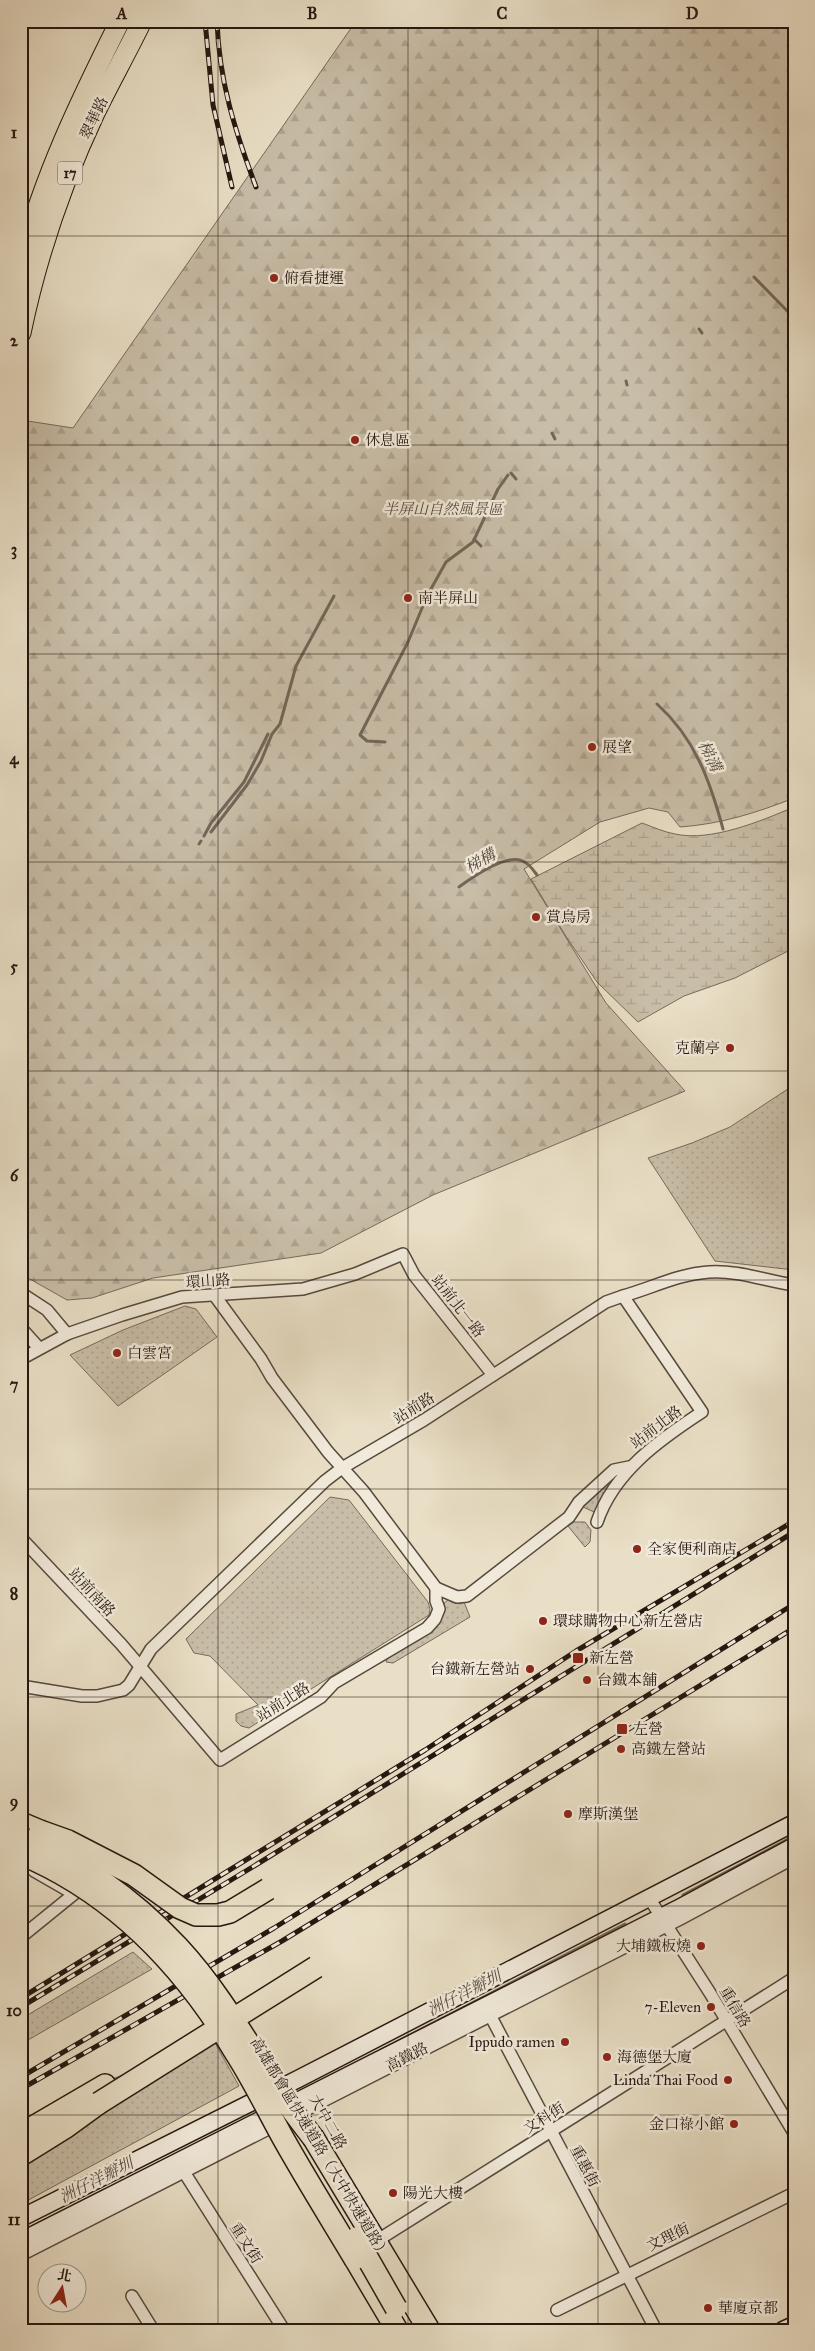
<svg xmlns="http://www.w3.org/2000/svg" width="815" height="2351" font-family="'IM FELL Great Primer','Noto Serif TC',serif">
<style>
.grass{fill:url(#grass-dots);stroke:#766a5c}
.forest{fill:url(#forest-firs);stroke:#766a5c}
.wetland{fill:url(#wetland-marsh);stroke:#766a5c}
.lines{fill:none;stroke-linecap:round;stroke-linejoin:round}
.stream{stroke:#726658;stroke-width:3}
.street-casing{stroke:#56493e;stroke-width:14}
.secondary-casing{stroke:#251710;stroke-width:19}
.primary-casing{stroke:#251710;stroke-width:21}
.highway-casing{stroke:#251710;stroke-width:24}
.street{stroke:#f1eada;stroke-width:11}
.secondary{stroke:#f1eada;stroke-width:16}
.primary{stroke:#e9dfc6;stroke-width:19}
.highway{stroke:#e9dfc6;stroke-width:21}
.rail-casing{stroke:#251710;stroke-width:5}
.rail{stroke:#f1eada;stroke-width:3;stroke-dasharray:9;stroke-linecap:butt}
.highway-bridge-casing{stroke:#251710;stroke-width:24;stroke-linecap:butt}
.highway-bridge{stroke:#e9dfc6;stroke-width:21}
.grid{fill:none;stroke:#251710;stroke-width:1;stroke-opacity:0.55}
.poi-dot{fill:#8f2418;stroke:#f1eada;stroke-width:2}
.labels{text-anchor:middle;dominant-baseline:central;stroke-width:5;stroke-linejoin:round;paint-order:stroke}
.shield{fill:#f1eada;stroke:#62564d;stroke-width:1}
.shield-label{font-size:14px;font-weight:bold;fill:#251710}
.street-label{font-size:15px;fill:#251710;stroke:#f1eada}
.poi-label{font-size:15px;fill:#251710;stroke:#f1eada;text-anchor:start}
.park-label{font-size:15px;font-style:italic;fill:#56493d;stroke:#f1eada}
.water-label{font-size:16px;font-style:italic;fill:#594c40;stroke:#f1eada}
.neatline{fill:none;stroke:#251710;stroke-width:2}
.grid-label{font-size:16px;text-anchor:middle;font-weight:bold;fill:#251710}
</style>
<defs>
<pattern id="grass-dots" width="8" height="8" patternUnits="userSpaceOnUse" patternTransform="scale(1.25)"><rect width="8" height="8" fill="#c8bda7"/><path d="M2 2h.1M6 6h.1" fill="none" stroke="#aca28f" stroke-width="1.8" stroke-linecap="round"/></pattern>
<pattern id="forest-firs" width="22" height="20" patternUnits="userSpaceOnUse" patternTransform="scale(1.25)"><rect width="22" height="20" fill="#c8bda7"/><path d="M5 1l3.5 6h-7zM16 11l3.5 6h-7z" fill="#aca28f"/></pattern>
<pattern id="wetland-marsh" width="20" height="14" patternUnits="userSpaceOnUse" patternTransform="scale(1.25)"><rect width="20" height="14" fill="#c8bda7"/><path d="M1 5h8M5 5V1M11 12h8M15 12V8" fill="none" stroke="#aca28f"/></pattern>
</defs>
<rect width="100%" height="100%" fill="#e9dfc6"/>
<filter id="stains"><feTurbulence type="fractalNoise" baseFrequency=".004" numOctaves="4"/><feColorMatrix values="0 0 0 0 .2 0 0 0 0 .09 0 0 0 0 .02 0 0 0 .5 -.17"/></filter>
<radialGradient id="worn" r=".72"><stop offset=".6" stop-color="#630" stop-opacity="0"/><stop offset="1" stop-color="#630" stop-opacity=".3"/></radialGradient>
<g class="grass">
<polygon points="794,1085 794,1270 715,1261 648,1158 692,1143 730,1127"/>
<polygon points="185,1306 196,1309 217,1337 118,1406 70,1355 123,1330"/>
<polygon points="604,1484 608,1485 609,1487 600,1500 596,1511 594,1512 583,1507 585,1501"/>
<polygon points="330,1497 349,1500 428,1602 430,1609 429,1615 249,1728 241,1726 236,1721 236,1714 258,1705 210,1656 194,1653 186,1639"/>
<polygon points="574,1522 585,1522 591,1530 590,1542 585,1547 568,1526"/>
<path d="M 448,1600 L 460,1604 L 464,1602 L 470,1617 L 393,1663 L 386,1662 L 389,1655 C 406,1644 450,1627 444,1603 Z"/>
<polygon points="133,1952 152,1969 21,2044 21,2019"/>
<polygon points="214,2041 239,2086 21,2204 21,2121 72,2094"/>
</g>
<path class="forest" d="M 356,21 L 794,21 L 794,798 C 756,813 721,824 680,827 L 668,812 L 649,808 L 600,822 L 524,869 L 606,1003 L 685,1091 L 433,1195 L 321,1253 L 153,1278 L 92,1298 L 67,1300 L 21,1274 L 21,420 L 73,428 Z"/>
<path class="wetland" d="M 794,807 L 794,948 L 735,978 L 684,996 L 638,1022 L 597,982 L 567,938 L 531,879 L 642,823 C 653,827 664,832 675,834 C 711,842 761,821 794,807 Z"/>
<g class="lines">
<g class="stream">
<polyline points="754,277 794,318"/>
<polyline points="699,329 702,333"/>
<polyline points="626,381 627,385"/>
<polyline points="552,433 555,439"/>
<polyline points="511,473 516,479"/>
<polyline points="474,539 481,546"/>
<path d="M 657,704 C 695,738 710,781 723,829"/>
<polyline points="385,742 367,741 360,735 408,642 427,596 446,562 473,542 498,489 508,475"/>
<polyline points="211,832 247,785 261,761 272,734 280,724 296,666 334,596"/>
<polyline points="204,836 211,823 244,782 268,734"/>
<polyline points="199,844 201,841"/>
<path d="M 459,887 C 473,877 510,850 526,863 C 530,865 534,871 537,875"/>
<polyline points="683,1895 794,1836"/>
<polyline points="381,2050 625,1924"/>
<polyline points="21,2232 104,2190"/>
</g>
<defs>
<g id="street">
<polyline points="21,1293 47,1310 67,1334"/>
<polyline points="215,1296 261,1359 272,1378 328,1452 364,1492 436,1588 457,1597 467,1596 569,1517 579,1502 614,1470 629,1467"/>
<path d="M 623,1296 C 652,1288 678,1274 709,1272 C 738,1270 766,1281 794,1285"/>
<polyline points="21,1328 39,1348"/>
<polyline points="21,1359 67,1334 122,1315 182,1297 303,1289 355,1274 403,1254 414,1275 493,1375"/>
<polyline points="21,1538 121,1644 220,1760 321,1697 334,1683 427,1628 435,1619 439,1609 436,1601 436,1588"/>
<path d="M 21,1686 L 82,1696 L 97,1696 L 123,1690 L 129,1685 L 151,1649 L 325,1481 L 342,1468 L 424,1420 L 606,1302 L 623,1296 L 702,1412 C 659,1440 614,1472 597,1522"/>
<polyline points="649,1898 710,1993 794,2133"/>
<polyline points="21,1937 74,1894 34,1871"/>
<polyline points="490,2015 656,2330"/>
<polyline points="184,2172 284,2330"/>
<polyline points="378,2240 794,1978"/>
<polyline points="21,2255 682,1918 794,1858"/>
<polyline points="132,2296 153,2330"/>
<polyline points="557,2310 794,2193"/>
</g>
<g id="secondary">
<polyline points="21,2218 300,2078 794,1823"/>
<polyline points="21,2241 677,1909 794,1846"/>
<polyline points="783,2330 794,2325"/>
</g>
<g id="primary">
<path d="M 21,264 C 42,179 81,99 120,21"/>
<path d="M 21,333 C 37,256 62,183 95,113 C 110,82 127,52 142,21"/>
</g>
<g id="highway">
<polyline points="21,1823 40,1831"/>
<polyline points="21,2134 105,2085"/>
<polyline points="314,2139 429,2330"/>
<polyline points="21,2155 66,2127 99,2103"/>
<polyline points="355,2259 397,2330"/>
</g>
</defs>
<use href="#street" class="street-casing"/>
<use href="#secondary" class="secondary-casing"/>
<use href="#primary" class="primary-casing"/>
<use href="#highway" class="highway-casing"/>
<use href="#street" class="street"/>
<use href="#secondary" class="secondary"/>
<use href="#primary" class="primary"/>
<use href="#highway" class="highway"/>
<defs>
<g id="rail">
<polyline points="205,21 213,105 232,187"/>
<path d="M 217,21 C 219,81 235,131 256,187"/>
<polyline points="21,1998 425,1750 576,1651 794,1521"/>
<polyline points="21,2007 259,1863 794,1532"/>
<polyline points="21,2077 274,1928 794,1604"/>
<polyline points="21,2089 282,1941 794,1628"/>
</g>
</defs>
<use href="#rail" class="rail-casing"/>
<use href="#rail" class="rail"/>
<defs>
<g id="highway-bridge">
<polyline points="40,1831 68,1841 134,1875 180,1908 196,1915 218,1915 230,1912 268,1889"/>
<path d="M 21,1838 C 82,1862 134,1900 178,1947 C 218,1990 247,2042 278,2090 C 289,2107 302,2123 314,2139"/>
<path d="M 21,1854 C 114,1893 184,1967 235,2052 C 253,2080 267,2109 283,2138 C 306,2179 331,2219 355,2259"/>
<polyline points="99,2103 316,1967"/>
<polyline points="356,2238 396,2308"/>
</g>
</defs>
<use href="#highway-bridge" class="highway-bridge-casing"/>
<use href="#highway-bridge" class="highway-bridge"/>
</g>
<path class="grid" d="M 218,21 L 218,2330M 408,21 L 408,2330M 598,21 L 598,2330M 21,236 L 794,236M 21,445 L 794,445M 21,654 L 794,654M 21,862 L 794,862M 21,1071 L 794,1071M 21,1280 L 794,1280M 21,1489 L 794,1489M 21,1697 L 794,1697M 21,1906 L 794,1906M 21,2115 L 794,2115"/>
<g class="poi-dot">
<circle cx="274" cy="278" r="5"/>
<circle cx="355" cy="440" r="5"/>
<circle cx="408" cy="598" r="5"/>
<circle cx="592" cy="747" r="5"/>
<circle cx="536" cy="917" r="5"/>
<circle cx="730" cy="1048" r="5"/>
<circle cx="117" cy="1353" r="5"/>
<circle cx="637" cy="1549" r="5"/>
<circle cx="543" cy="1621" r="5"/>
<rect x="572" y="1652" width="12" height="12" rx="2.5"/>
<circle cx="530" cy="1669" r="5"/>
<circle cx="587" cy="1680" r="5"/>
<rect x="616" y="1723" width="12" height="12" rx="2.5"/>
<circle cx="621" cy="1749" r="5"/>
<circle cx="568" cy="1814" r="5"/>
<circle cx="701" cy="1946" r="5"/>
<circle cx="711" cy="2007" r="5"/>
<circle cx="565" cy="2042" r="5"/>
<circle cx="607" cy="2057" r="5"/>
<circle cx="728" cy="2080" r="5"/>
<circle cx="734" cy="2124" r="5"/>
<circle cx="393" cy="2193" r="5"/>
<circle cx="708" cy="2308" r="5"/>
</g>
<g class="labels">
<rect class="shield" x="57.5" y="161.5" width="25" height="23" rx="4"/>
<g class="shield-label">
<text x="70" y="173">17</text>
</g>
<g class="street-label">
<text transform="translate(94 118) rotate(-65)">翠華路</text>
<text transform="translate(208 1281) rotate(-4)">環山路</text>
<text transform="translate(458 1306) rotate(52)">站前北一路</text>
<text transform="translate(414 1408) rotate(-32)">站前路</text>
<text transform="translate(656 1427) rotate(-37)">站前北路</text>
<text transform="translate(92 1592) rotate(47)">站前南路</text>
<text transform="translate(283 1702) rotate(-32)">站前北路</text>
<text transform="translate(735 2007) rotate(59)">重信路</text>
<text transform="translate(407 2057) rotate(-27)">高鐵路</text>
<text transform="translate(544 2118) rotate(-32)">文科街</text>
<text transform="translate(328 2122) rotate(61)">大中二路</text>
<text transform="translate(320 2148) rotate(59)">高雄都會區快速道路（大中快速道路）</text>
<text transform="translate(585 2166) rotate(62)">重惠街</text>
<text transform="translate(668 2237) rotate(-26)">文理街</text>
<text transform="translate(246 2243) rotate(57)">重文街</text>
</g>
<g class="poi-label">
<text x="284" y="278">俯看捷運</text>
<text x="365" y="440">休息區</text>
<text x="418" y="598">南半屏山</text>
<text x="602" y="747">展望</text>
<text x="546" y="917">賞鳥房</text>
<text x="720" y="1048" text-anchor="end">克蘭亭</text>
<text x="127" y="1353">白雲宮</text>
<text x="647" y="1549">全家便利商店</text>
<text x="553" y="1621">環球購物中心新左營店</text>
<text x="589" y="1658">新左營</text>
<text x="520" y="1669" text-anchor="end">台鐵新左營站</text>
<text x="597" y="1680">台鐵本舖</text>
<text x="633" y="1729">左營</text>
<text x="631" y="1749">高鐵左營站</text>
<text x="578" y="1814">摩斯漢堡</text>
<text x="691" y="1946" text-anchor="end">大埔鐵板燒</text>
<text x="701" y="2007" text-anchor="end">7-Eleven</text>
<text x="555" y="2042" text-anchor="end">Ippudo ramen</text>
<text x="617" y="2057">海德堡大廈</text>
<text x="718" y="2080" text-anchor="end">Linda Thai Food</text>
<text x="724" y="2124" text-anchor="end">金口祿小館</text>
<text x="403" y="2193">陽光大樓</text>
<text x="718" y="2308">華廈京都</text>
</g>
<g class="park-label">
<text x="443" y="509">半屏山自然風景區</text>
</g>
<g class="water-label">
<text transform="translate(710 756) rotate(63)">梯溝</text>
<text transform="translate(480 861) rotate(-30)">梯構</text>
<text transform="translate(464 1993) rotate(-27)">洲仔洋瓣圳</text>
<text transform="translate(96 2180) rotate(-27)">洲仔洋瓣圳</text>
</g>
</g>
<rect width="815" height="2351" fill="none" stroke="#e9dfc6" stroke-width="55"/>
<g transform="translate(62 2288) rotate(11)"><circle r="24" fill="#f1eada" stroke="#9f9689"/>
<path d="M0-4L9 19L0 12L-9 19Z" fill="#8f2418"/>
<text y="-8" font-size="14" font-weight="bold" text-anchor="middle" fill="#251710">北</text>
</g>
<rect x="28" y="28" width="760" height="2296" class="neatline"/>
<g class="grid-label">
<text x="122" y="19">A</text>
<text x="312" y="19">B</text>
<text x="502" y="19">C</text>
<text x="692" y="19">D</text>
<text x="14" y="138">1</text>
<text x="14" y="346">2</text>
<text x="14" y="555">3</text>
<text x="14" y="764">4</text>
<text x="14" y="972">5</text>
<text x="14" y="1181">6</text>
<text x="14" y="1390">7</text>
<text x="14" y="1599">8</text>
<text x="14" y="1807">9</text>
<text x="14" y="2016">10</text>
<text x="14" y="2225">11</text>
</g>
<rect width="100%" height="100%" filter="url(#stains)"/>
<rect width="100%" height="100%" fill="url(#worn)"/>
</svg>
